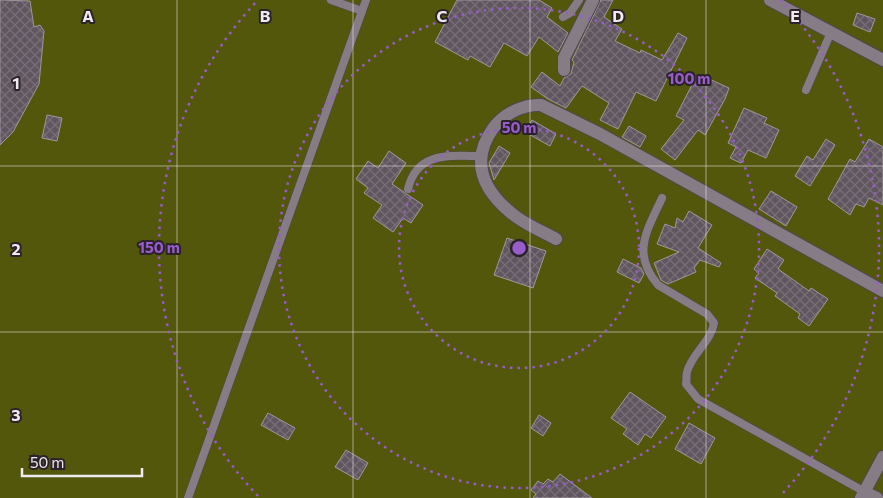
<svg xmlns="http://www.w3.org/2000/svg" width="883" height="498" font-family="Commissioner,sans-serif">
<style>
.garden{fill:#53570c}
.building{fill:url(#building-cross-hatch);stroke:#a0969f}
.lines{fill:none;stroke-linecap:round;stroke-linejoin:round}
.lane-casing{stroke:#4f484e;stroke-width:9}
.street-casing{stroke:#4f484e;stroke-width:14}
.secondary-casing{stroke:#4f484e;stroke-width:14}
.lane{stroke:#867c85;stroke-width:8}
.street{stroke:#867c85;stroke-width:12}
.secondary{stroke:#867c85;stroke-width:12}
.grid{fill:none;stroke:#efeaef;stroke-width:1;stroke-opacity:0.55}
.ring{fill:none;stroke:#985ccb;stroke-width:2.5;stroke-dasharray:2.5 5}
.grid-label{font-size:16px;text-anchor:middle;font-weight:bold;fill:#efeaef;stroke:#2b222a;stroke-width:4;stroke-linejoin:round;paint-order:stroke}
.centre{fill:#985ccb;stroke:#2b222a;stroke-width:2.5}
.ring-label{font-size:15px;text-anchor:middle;font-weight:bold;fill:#985ccb;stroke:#2b222a;stroke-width:4;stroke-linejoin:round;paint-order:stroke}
</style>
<defs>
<pattern id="building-cross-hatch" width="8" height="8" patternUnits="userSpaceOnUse" patternTransform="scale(1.25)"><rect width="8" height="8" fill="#60565f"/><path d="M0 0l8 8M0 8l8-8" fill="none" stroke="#776e76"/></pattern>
</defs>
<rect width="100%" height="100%" fill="#352c34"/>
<rect class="garden" x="0" y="0" width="883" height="498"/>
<g class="building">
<polygon points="0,0 30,1 34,27 40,25 44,31 39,84 13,132 0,145"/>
<polygon points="457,0 539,0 552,8 547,17 568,33 558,52 539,37 527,56 504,43 490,67 470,56 468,60 435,42"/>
<polygon points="601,0 613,0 604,17 622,29 615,41 640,53 641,50 662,60 678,33 687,38 656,101 636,92 618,129 600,120 609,103 582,86 566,108 548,99 531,87 542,72 560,86 564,78 571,74 574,62 572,60"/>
<polygon points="857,13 875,19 870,32 853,25"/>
<polygon points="696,77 706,81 707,78 729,88 725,99 705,135 698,130 675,160 661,149 684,120 676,116"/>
<polygon points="744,108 767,118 764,123 779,130 766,158 748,150 741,163 730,158 736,147 728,143"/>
<polygon points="47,115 62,118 57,141 42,138"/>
<polygon points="532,120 556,134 550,146 525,132"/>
<polygon points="629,126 646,136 640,147 622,137"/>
<polygon points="826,139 835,145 810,186 795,176 807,156 813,160"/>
<polygon points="869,139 883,147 883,205 869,198 864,207 856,204 850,215 828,199 850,159 855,162"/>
<polygon points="499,146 510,153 494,180 489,163"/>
<polygon points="389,151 406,163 392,184 423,205 411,223 403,218 393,232 373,218 382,205 364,193 368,188 356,179 368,161 378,168"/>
<polygon points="771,191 797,207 786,226 759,209"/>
<polygon points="689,211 712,225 698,248 721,263 719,267 700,260 694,268 696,272 668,284 661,280 654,263 679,252 657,244 665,224 675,228 677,218 683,222"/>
<polygon points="507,238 546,251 533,288 494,275"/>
<polygon points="767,249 784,260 778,269 809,291 811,288 828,299 809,326 798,318 800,314 775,296 777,293 755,278 759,273 754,269"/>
<polygon points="623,259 641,268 644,274 639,283 617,272"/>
<polygon points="630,392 666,417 651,438 645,434 638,445 623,434 627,429 611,418"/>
<polygon points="268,413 295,428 288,440 261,425"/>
<polygon points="539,415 551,423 543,436 531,428"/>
<polygon points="689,423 715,438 701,464 675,449"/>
<polygon points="346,450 368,463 358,480 335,467"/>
<polygon points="560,474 592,498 533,498 536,494 531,490 538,481 543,484 548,479 553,482"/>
</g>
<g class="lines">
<defs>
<g id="lane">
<polyline points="331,0 362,11"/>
<polyline points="563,17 570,13 579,0"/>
<polyline points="806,90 831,32"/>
<path d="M 408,189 C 417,151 450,156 481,156"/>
<path d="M 662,198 C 647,231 631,253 658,285 L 707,314 L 714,323 C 711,342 692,353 687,372 C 686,375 687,380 686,384 L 698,399 L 865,492"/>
<polyline points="188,498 366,0"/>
</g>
<g id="street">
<polyline points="770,0 883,60"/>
<polyline points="564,70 564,58 593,0"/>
<path d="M 556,239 C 543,232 527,225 515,216 C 484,192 468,162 494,127 C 505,113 524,104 541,105 L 600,134 L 883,291"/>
<polyline points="865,492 877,498"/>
</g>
<polyline id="secondary" points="861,498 883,457"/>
</defs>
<use href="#lane" class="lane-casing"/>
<use href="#street" class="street-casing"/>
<use href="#secondary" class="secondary-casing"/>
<use href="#lane" class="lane"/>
<use href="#street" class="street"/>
<use href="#secondary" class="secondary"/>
</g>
<path class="grid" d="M 177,0 L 177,498M 353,0 L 353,498M 530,0 L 530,498M 706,0 L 706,498M 0,166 L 883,166M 0,332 L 883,332"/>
<g class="ring">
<circle cx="519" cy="248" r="120"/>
<circle cx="519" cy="248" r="240"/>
<path d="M258 496A360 360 0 0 1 258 0M780 0A360 360 0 0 1 780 496"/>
</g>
<g class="grid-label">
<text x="88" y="22">A</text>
<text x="265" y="22">B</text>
<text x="442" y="22">C</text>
<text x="618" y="22">D</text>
<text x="795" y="22">E</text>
<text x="16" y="89">1</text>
<text x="16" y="255">2</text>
<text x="16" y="421">3</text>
</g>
<circle cx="519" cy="248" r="8" class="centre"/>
<g class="ring-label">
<text x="689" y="84">100 m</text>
<text x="519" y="133">50 m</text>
<text x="159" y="253">150 m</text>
</g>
<path d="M22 468v8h120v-8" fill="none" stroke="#efeaef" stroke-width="2.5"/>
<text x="30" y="468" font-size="15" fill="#efeaef" stroke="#2b222a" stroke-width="4" paint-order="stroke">50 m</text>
</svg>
